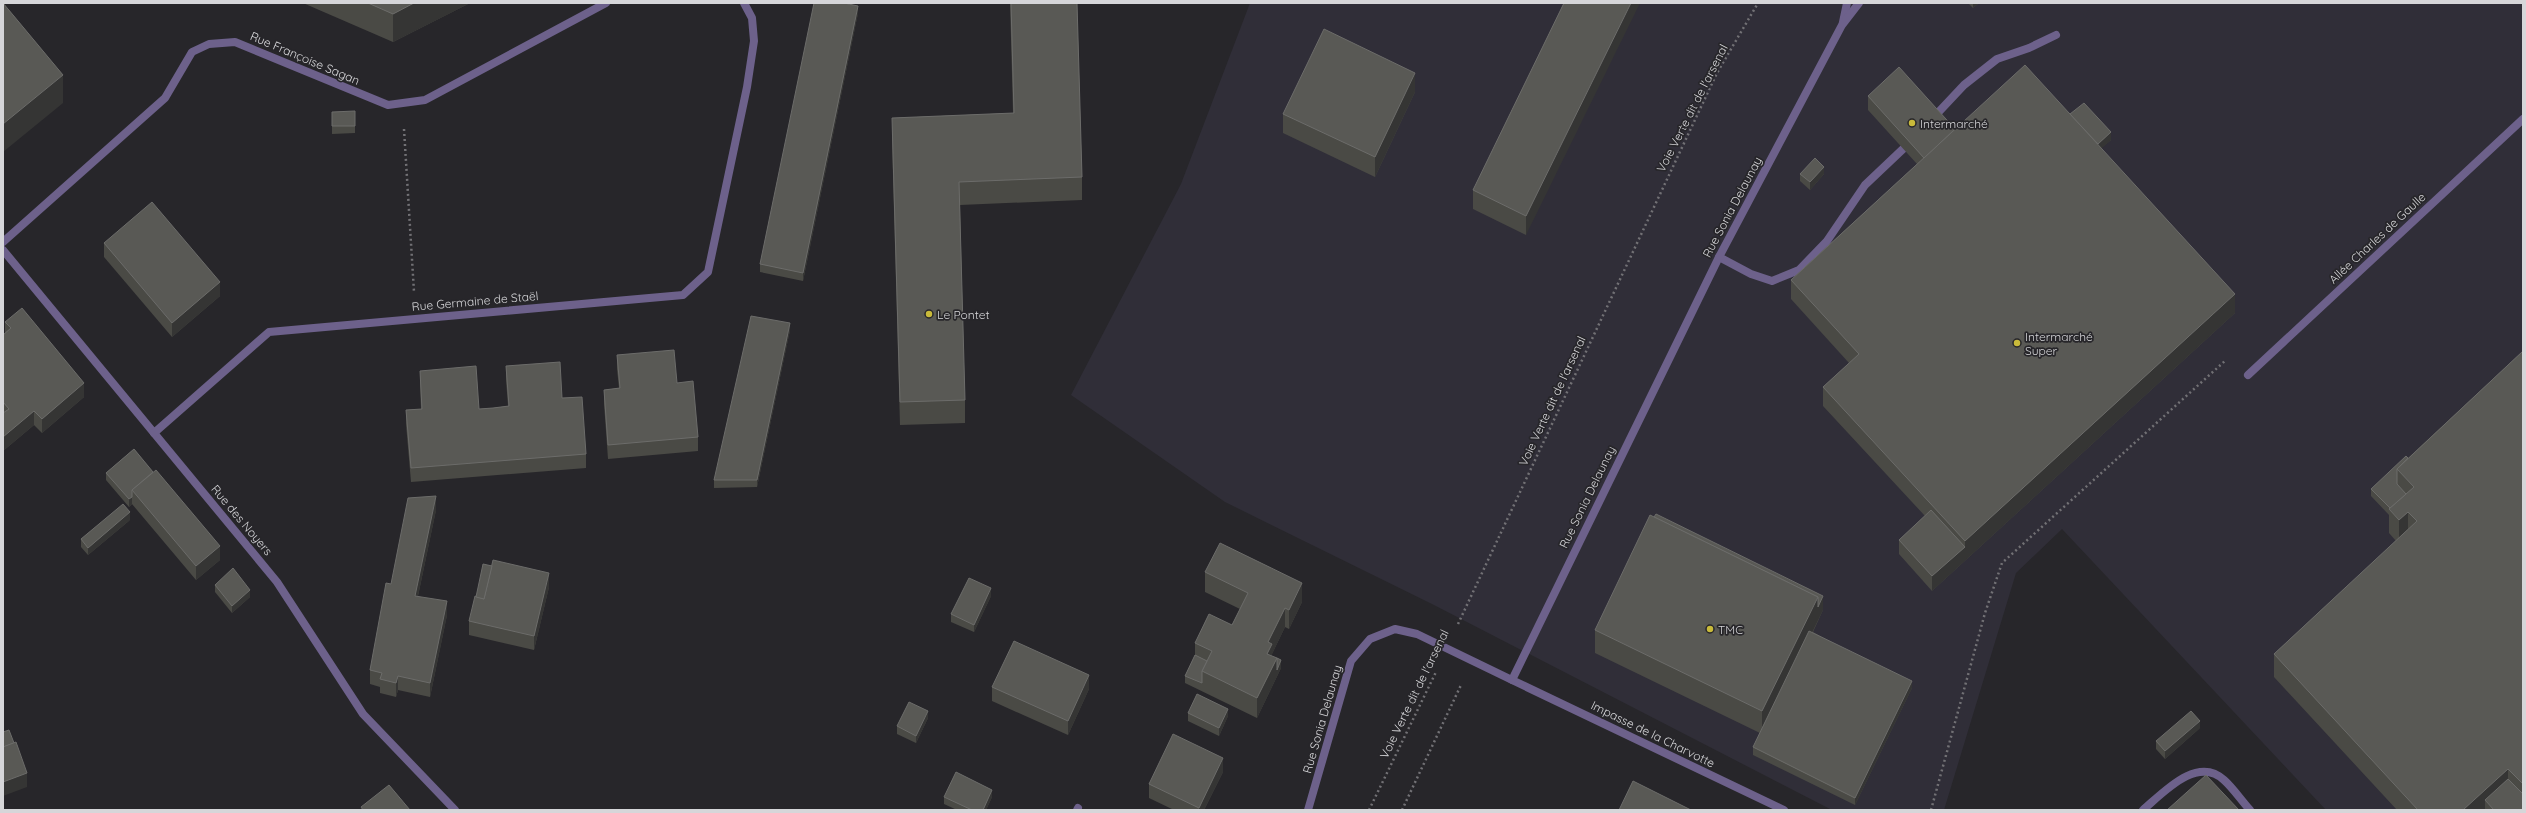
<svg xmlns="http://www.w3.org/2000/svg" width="2526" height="813" font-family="Quicksand,sans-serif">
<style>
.built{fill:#302e38}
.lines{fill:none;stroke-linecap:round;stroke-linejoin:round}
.path{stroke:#727175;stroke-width:2.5;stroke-dasharray:2 3;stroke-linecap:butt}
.service{stroke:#6d618b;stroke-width:8}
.minor{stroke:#6d618b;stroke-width:8}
.wall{fill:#4a4a45}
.shaded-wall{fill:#353534}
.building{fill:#595955;stroke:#6c6c6a}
.poi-dot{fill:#c9ba3a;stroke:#27262a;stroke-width:1.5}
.labels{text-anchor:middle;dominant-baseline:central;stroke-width:3.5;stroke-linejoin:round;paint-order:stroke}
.street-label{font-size:12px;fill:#d6d6d9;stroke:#27262a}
.poi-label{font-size:12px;fill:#d6d6d9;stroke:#27262a;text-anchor:start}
</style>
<rect width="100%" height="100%" fill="#27262a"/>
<polygon class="built" points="1250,3 2523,3 2523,810 2326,810 2062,529 2016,573 1944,810 1832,810 1434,605 1225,502 1071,395 1181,184"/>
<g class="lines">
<g class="path">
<polyline points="404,129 414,292"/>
<polyline points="1458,624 1717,73 1758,3"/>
<polyline points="1369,810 1436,672"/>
<polyline points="1402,810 1461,685"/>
<polyline points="1931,810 1985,613 2002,563 2226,360"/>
</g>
<g class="service">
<polyline points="1933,118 1964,85 1997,59 2029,48 2056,35"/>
<polyline points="1719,257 1751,274 1772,281 1799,270 1827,241 1865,185 1903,149"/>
<polyline points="1077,810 1078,808"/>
<path d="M 2143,810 C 2163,793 2197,755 2224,780 C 2233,788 2241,800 2250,810"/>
</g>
<g class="minor">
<polyline points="1843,22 1847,3"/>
<polyline points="3,242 165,98 192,52 209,44 235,42 388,105 425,100 606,3"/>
<polyline points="3,250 277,582 363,714 455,810"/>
<polyline points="2248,375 2523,119"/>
<polyline points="154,433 269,332 683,295 708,272 747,87 754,41 752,18 744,3"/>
<polyline points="1512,680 1784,810"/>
<polyline points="1308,810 1351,661 1370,639 1395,629 1417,634 1512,680 1719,257 1842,25 1859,3"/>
</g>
</g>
<g class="wall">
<polygon points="303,3 470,3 393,42"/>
<polygon points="1010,3 1077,3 1082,177 1082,200 960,205 965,400 965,423 900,425 892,141 892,118 1013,113"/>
<polygon points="1564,3 1526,235 1473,209 1473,190"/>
<polygon points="1968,3 1979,3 1973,8"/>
<polygon points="858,13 803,281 760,272 760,264"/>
<polygon points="1415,92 1375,177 1283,133 1283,114"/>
<polygon points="1868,96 1955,129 2070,114 2111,140 2101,148 2235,313 1932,591 1899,554 1899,540 1925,516 1823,406 1823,387 1849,363 1791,299 1791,280 1917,164 1868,110"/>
<polygon points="332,112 355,126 355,133 332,134"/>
<polygon points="1800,174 1824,174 1810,190 1800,181"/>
<polygon points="104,243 220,296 172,337 104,257"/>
<polygon points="5,322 84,397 42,433 34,425 3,451 3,335 5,333"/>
<polygon points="790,330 757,487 714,488 714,480"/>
<polygon points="2523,351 2523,810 2397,810 2274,677 2274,654 2396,541 2389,533 2389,515 2371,496 2371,489 2408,458"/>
<polygon points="617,355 677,383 698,437 698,451 608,459 604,404 604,390 619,388 617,369"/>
<polygon points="506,366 562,398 586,454 586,468 411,482 406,424 406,410 421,409 420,385 420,371 479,409 493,408 508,406 506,380"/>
<polygon points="134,449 220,560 196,580 132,504 129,507 106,480 106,473"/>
<polygon points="436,510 418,596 447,615 430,697 398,690 396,697 380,693 380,687 370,684 370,670 391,584"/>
<polygon points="130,520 88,555 81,547 81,539"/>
<polygon points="1205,572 1302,602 1289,629 1285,627 1272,654 1272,656 1281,668 1257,718 1185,683 1185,676 1195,655 1195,643 1232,625 1240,609 1205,592"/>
<polygon points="215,585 250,597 232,613 215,592"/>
<polygon points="549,587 534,650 469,635 469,621"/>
<polygon points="991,596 974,632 951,622 951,614"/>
<polygon points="1823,610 1813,632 1912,688 1855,805 1753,755 1753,747 1760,733 1595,653 1595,630"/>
<polygon points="992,687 1089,689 1068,735 992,701"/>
<polygon points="1188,713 1228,716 1219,736 1188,721"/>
<polygon points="928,718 916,743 897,734 897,726"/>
<polygon points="2200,728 2165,759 2156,749 2156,741"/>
<polygon points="1223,772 1204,810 1174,810 1149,798 1149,784"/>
<polygon points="944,797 992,797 986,810 957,810 944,804"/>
</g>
<g class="shaded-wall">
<polygon points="414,3 470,3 393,42 393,14"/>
<polygon points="1631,3 1640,3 1526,235 1526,216"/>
<polygon points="1973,3 1979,3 1973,8"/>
<polygon points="858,6 858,13 803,281 803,273"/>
<polygon points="1415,73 1415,92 1375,177 1375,157"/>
<polygon points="63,75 63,103 3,152 3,124"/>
<polygon points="2111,132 2111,140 2092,157 2092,150"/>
<polygon points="1824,167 1824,174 1810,190 1810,182"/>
<polygon points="220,282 220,296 172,337 172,323"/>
<polygon points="2235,294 2235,313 1932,591 1932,576 1965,547 1965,541"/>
<polygon points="790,323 790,330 757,487 757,480"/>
<polygon points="84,383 84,397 42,433 42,419"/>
<polygon points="34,411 34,425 3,451 3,437"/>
<polygon points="436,496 436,510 415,610 415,596"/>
<polygon points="132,497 132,504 129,507 129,499"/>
<polygon points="130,512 130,520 88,555 88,548"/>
<polygon points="2408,512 2408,535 2399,544 2399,520"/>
<polygon points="220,546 220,560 196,580 196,566"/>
<polygon points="549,573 549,587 534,650 534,636"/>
<polygon points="1302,583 1302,602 1289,629 1289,610"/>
<polygon points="991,588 991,596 974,632 974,625"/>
<polygon points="250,590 250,597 232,613 232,606"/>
<polygon points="1823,596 1823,610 1762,735 1762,711 1818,597"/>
<polygon points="447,601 447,615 430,697 430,683"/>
<polygon points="1285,608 1285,627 1272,654 1272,663 1267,666 1268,642"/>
<polygon points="1277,658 1281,660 1281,668 1257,718 1257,698"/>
<polygon points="1089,675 1089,689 1068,735 1068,721"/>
<polygon points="398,676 398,690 396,697 396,683"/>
<polygon points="1912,681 1912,688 1855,805 1855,798"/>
<polygon points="1228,709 1228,716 1219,736 1219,728"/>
<polygon points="928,711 928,718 916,743 916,736"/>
<polygon points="2200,721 2200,728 2165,759 2165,751"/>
<polygon points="1223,758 1223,772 1204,810 1199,810 1199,808"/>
<polygon points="2508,769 2508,793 2485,800 2485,810 2463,810"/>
<polygon points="27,773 27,787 3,796 3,782"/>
<polygon points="992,790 992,797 986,810 983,810"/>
</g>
<g class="building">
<polygon points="3,3 63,75 3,124"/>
<polygon points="368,3 414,3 393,14"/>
<polygon points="814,3 844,3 858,6 803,273 760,264"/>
<polygon points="1011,3 1077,3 1082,177 959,182 965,400 900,402 892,118 1014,113"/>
<polygon points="1564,3 1631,3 1526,216 1473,190"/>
<polygon points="1324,29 1415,73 1375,157 1283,114"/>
<polygon points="2025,65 2235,294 1965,541 1823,387 1859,354 1791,280"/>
<polygon points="1899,67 1955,129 1924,158 1868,96"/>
<polygon points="2084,103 2111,132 2098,144 2070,114"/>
<polygon points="355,111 355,126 332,126 332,112"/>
<polygon points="1815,158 1824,167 1810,182 1800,174"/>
<polygon points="152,202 220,282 172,323 104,243"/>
<polygon points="22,308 84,383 42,419 34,411 3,437 3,413 9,409 3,402 3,384 4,383 3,382 3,335 11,328 5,322"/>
<polygon points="751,316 790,323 757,480 714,480"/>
<polygon points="674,350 677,383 693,381 698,437 608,445 604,390 620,388 617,355"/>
<polygon points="2523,351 2523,784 2508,769 2463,810 2418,810 2274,654 2417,521 2408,512 2399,520 2389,509 2414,487 2397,469"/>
<polygon points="560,362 562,398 582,397 586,454 411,468 406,410 422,409 420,371 476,366 479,409 493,408 509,406 506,366"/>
<polygon points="134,449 153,472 132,490 132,497 129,499 106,473"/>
<polygon points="2406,456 2408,458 2397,469 2397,484 2406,494 2390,508 2371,489"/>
<polygon points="156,470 220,546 196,566 132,490"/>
<polygon points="436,496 415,596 447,601 430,683 398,676 396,683 380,679 382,673 370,670 386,583 391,584 408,498"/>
<polygon points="123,504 130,512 88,548 81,539"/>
<polygon points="1931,510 1965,547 1932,576 1899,540"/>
<polygon points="1656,514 1823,596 1818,607 1818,597 1654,517"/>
<polygon points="1650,515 1818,597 1762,711 1595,630"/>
<polygon points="1220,543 1302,583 1289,610 1285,608 1268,642 1272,644 1267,654 1277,658 1257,698 1202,671 1212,651 1195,643 1209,614 1232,625 1248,593 1205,572"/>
<polygon points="493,560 549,573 534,636 469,621 475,596 484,599"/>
<polygon points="483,564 492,566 484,599 476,597"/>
<polygon points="233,568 250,590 232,606 215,585"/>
<polygon points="969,578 991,588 974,625 951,614"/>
<polygon points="1809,631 1912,681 1855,798 1753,747"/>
<polygon points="1014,641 1089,675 1068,721 992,687"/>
<polygon points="1195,655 1207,661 1202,671 1202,683 1185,676"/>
<polygon points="1277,658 1281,660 1277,670"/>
<polygon points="1197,694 1228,709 1219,728 1188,713"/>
<polygon points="909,702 928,711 916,736 897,726"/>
<polygon points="2191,711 2200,721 2165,751 2156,741"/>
<polygon points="9,730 14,743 3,747 3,732"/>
<polygon points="1173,734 1223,758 1199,808 1149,784"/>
<polygon points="16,742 27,773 3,782 3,747"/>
<polygon points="956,772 992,790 983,810 972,810 944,797"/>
<polygon points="2206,775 2239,810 2167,810"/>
<polygon points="2508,779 2523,794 2523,810 2494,810 2485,800"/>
<polygon points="1633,781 1691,810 1619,810"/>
<polygon points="389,785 410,810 363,810 361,807"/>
</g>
<g class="poi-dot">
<circle cx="1912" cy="123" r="4"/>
<circle cx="929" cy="314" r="4"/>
<circle cx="2017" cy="343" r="4"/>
<circle cx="1710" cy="629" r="4"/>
</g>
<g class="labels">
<g class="street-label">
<text transform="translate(305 58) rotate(23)">Rue Françoise Sagan</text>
<text transform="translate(1692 108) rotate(-63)">Voie Verte dit de l'arsenal</text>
<text transform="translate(1732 207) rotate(-62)">Rue Sonia Delaunay</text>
<text transform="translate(2377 238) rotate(-43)">Allée Charles de Gaulle</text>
<text transform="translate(475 301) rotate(-5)">Rue Germaine de Staël</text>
<text transform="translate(1552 401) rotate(-65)">Voie Verte dit de l'arsenal</text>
<text transform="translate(1587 497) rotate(-64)">Rue Sonia Delaunay</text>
<text transform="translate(242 520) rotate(50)">Rue des Noyers</text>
<text transform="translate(1414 694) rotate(-64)">Voie Verte dit de l'arsenal</text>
<text transform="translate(1322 719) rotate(-74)">Rue Sonia Delaunay</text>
<text transform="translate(1653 734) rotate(26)">Impasse de la Charvotte</text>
</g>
<g class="poi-label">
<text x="1920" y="123">Intermarché</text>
<text x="937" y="314">Le Pontet</text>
<text x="2025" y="336">Intermarché<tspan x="2025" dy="14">Super</tspan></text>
<text x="1718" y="629">TMC</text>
</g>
</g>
<rect width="2526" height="813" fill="none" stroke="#d6d6d9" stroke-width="8"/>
</svg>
